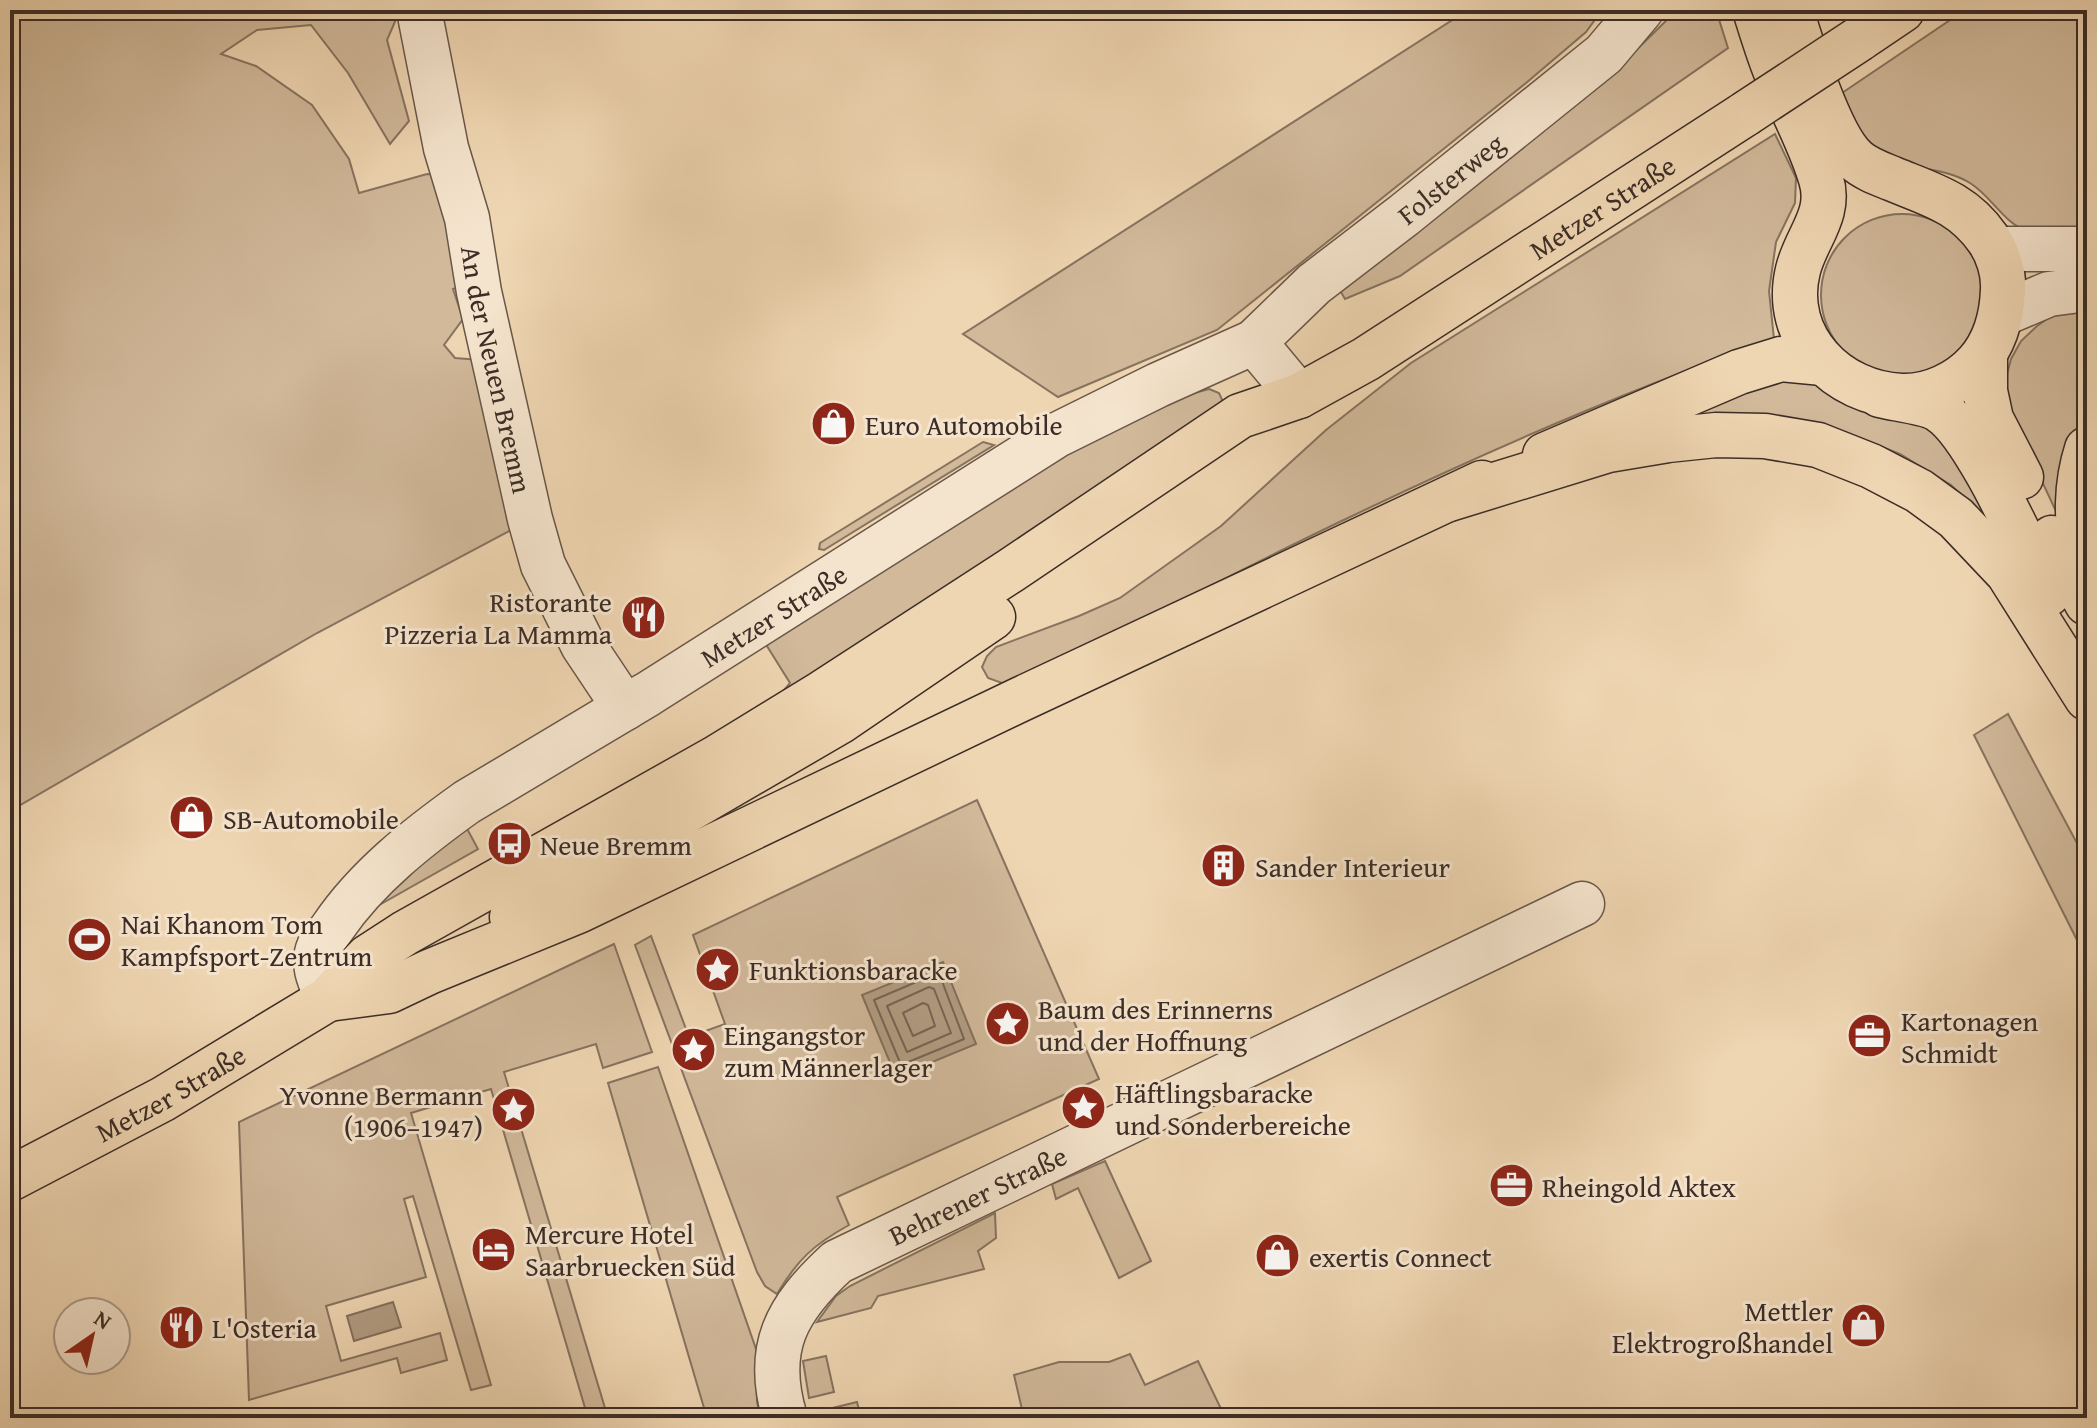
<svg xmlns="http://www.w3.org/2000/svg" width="2097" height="1428" font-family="'Gentium Book Plus',serif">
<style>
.green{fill:#d1b99a;stroke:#867360;stroke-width:2}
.water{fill:#b29d83;stroke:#83705e;stroke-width:2}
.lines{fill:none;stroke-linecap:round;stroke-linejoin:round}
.shore{stroke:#776555;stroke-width:2}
.minor-casing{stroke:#69574a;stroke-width:47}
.primary-casing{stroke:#3c2d27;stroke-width:47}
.motorway-casing{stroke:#3c2d27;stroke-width:47}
.minor{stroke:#f5e4cd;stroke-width:44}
.primary{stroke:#efd6b2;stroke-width:44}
.motorway{stroke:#efd6b2;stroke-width:44}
.primary-bridge-casing{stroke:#3c2d27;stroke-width:47;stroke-linecap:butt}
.primary-bridge{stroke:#efd6b2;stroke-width:44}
.labels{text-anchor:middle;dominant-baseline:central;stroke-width:6;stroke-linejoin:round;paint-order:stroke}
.street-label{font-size:28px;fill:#3c2d27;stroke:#f5e4cd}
.poi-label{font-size:28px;fill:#3c2d27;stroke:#f5e4cd;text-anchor:start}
</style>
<rect width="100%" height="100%" fill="#efd6b2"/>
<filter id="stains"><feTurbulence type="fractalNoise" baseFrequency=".0025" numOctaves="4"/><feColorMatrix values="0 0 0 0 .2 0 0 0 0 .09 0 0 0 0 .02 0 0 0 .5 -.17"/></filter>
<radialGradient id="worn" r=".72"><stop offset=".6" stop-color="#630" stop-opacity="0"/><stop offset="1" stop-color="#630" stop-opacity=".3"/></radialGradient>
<g class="green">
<polygon points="10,10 400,10 387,40 409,121 390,144 348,73 311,25 257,30 221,54 256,66 312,105 349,159 359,193 427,174 437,175 468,285 453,289 463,319 444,345 455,358 480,360 517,527 317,633 10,811"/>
<polygon points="1468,10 1602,10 1586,32 1526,83 1217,330 1058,397 963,334"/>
<polygon points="1677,10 1716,10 1728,48 1400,276 1345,299 1338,287 1616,70"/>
<path d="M 1965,10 L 2087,10 L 2087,236 C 2062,235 2030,239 2010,221 C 1996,209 1986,193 1970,183 C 1952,172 1931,170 1911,166 C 1873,158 1856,127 1839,95 Z"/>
<path d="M 1775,134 L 1796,178 L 1795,203 L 1776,242 L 1769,291 L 1774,339 C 1629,389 1487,451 1348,518 C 1238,570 1131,628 1021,680 L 1002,683 L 988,678 L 982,667 L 987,656 L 996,647 L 1079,616 L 1120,598 L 1221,526 L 1326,430 L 1411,363 Z"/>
<circle cx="1902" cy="295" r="81"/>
<polygon points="2087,306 2087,404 2072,447 2060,520 2006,404 2006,378 2011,359 2021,341 2037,326 2053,315"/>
<polygon points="1787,374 1930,423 2009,540 1951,485 1900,454 1844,432 1678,419"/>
<polygon points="1209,389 1219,393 1225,406 1218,419 780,695 790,683 762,638 1061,452 1187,395"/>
<polygon points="983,442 994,445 824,550 819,549 820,543"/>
<polygon points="2008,714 2087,862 2087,960 1974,735"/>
<path d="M 977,800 L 1099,1079 L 837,1197 L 849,1225 C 813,1245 798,1259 777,1294 L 765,1286 L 757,1272 L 635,945 L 651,936 L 689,1037 L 725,1024 L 693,935 Z"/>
<polygon points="464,823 478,849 374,908"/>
<polygon points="614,944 652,1052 603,1068 596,1044 504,1072 608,1418 588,1418 491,1089 411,1113 491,1385 471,1390 413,1196 404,1199 426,1277 326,1306 341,1361 440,1333 447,1360 401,1373 397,1358 249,1400 239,1122"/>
<polygon points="658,1067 756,1349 757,1402 761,1418 707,1418 608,1083"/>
<polygon points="1105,1161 1151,1261 1119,1278 1078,1188 1056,1199 1052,1184"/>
<polygon points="995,1213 996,1238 978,1251 984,1269 878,1296 871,1308 817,1322 836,1296 850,1286"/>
<polygon points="1130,1354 1145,1385 1198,1361 1224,1415 1211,1418 1024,1418 1014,1375 1059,1362 1109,1362"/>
<polygon points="826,1356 834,1392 809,1398 803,1361"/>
<polygon points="857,1402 861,1418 814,1418 812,1413"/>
</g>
<g class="water">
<polygon points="943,962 976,1044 896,1077 862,995"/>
<polygon points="393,1302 401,1327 354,1341 347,1316"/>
</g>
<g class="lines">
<g class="shore">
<polygon points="935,974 940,976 964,1039 901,1065 874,1000"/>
<polygon points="929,987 934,989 951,1033 907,1052 887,1006"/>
<polygon points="923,1003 928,1005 935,1026 913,1036 903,1013"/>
</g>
<defs>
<g id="minor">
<path id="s1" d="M 419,10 L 446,148 L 467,218 L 479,292 L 530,519 L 543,565 L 583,645 L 625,708"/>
<polyline points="1995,249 2087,249"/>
<polyline points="2002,314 2049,294 2087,289"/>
<polyline points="1254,342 1299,396"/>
<path id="s2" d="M 328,999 C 321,983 311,965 319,947 C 322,940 329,933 333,927 C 367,877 418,837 467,802 L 648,694 L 1057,435 L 1158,385 L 1254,342 L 1314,284 L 1404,215 L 1604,54 L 1641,10"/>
<path id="s3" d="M 785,1418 C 764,1348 786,1309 837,1262 L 1582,904"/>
</g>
<g id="primary">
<path d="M 1755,10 C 1761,29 1767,49 1774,67 C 1789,105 1810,141 1821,179 C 1832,215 1806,237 1798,270 C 1781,338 1838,394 1902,396 C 1930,397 1959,383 1977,363 C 1995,343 2002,316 2003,290 C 2004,273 1998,253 1988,239 C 1963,203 1932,195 1893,179 C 1881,174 1866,169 1856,160 C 1830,138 1801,44 1791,10"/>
<polyline points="1859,39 1902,10"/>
<polyline points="1545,455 1739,372 1781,359 1823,363"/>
<polyline points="512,917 564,882 839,722 993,617"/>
<polyline points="328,999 389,991 429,972 578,911 1019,700 1482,483"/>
<path id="s4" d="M 10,1179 L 163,1099 L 328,999 L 368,957 L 405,933 L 716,758 L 822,693 L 1010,571 L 1240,416 L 1299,396 L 1366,359 L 1745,114"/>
</g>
<g id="motorway">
<polyline points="1985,354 1985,391 1991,419 2021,477"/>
<path d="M 1880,395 C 1895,399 1927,402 1939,410 C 1976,433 2026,551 2048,594"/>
<path d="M 2087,449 C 2077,480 2073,526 2087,556"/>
<polyline points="1449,499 1608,450 1668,440 1716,435 1765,436 1818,445 1871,466 1919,491 1956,518 2008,573 2087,698"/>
<polyline points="2052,538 2087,603"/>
</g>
</defs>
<use href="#minor" class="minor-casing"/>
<use href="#primary" class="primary-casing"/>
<use href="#motorway" class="motorway-casing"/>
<use href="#minor" class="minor"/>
<use href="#primary" class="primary"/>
<use href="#motorway" class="motorway"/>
<defs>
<polyline id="primary-bridge" points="1745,114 1859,39"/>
</defs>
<use href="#primary-bridge" class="primary-bridge-casing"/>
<use href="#primary-bridge" class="primary-bridge"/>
</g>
<defs>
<symbol id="shop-disc" viewBox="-11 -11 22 22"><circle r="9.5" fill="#8f2418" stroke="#f5e4cd"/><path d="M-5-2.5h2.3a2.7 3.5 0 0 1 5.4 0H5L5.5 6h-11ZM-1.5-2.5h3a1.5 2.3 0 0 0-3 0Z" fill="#fff"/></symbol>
<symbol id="restaurant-disc" viewBox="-11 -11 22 22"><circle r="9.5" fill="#8f2418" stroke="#f5e4cd"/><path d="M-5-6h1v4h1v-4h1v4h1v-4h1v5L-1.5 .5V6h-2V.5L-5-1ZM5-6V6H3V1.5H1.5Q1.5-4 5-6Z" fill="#fff"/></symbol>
<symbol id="bus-disc" viewBox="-11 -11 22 22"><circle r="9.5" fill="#8f2418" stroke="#f5e4cd"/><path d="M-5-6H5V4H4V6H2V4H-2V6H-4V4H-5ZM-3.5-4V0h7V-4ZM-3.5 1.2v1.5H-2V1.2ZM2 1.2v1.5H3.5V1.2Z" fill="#fff"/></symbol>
<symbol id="building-disc" viewBox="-11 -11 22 22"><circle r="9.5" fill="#8f2418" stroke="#f5e4cd"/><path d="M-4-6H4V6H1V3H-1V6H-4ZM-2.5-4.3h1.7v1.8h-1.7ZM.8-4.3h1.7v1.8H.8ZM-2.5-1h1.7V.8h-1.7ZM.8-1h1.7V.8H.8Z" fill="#fff"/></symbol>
<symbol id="stadium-disc" viewBox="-11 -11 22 22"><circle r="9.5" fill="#8f2418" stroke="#f5e4cd"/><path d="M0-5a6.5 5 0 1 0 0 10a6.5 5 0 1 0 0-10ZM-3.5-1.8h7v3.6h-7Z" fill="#fff"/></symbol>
<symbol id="sight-disc" viewBox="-11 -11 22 22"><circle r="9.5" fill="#8f2418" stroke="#f5e4cd"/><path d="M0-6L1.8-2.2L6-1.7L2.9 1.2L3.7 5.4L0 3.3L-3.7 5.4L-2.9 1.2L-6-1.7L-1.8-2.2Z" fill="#fff"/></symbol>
<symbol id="office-disc" viewBox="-11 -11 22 22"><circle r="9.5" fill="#8f2418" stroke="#f5e4cd"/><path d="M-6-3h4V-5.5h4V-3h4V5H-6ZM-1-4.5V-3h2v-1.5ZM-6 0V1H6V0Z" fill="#fff"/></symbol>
<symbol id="hotel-disc" viewBox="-11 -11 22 22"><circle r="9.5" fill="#8f2418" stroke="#f5e4cd"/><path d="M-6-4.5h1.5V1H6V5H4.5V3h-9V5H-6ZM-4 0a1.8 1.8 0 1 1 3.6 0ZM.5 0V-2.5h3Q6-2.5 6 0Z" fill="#fff"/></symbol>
</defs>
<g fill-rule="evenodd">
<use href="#shop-disc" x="808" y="398" width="51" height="51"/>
<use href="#restaurant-disc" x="618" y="592" width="51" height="51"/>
<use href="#shop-disc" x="166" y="792" width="51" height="51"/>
<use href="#bus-disc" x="484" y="818" width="51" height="51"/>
<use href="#building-disc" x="1198" y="840" width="51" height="51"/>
<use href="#stadium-disc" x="64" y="914" width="51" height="51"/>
<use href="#sight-disc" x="692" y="944" width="51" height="51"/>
<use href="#sight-disc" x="982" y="998" width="51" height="51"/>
<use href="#office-disc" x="1844" y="1010" width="51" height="51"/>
<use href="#sight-disc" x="668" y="1024" width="51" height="51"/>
<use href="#sight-disc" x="1058" y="1082" width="51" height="51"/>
<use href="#sight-disc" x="488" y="1084" width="51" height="51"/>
<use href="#office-disc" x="1486" y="1160" width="51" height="51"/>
<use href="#hotel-disc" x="468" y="1224" width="51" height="51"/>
<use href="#shop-disc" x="1252" y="1230" width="51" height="51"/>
<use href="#shop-disc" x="1838" y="1300" width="51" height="51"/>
<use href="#restaurant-disc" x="156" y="1302" width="51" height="51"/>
</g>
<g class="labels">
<g class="street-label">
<text stroke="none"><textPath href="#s2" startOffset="1432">Folsterweg</textPath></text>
<text stroke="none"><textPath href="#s4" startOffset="1870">Metzer Straße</textPath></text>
<text stroke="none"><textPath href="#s1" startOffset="368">An der Neuen Bremm</textPath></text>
<text stroke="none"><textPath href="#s2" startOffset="622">Metzer Straße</textPath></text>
<text stroke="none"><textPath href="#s4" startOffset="182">Metzer Straße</textPath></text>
<text stroke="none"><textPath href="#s3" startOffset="332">Behrener Straße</textPath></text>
</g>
<g class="poi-label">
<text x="865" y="424">Euro Automobile</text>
<text x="612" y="601" text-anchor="end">Ristorante<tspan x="612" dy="32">Pizzeria La Mamma</tspan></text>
<text x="223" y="818">SB-Automobile</text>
<text x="540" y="844">Neue Bremm</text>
<text x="1255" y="866">Sander Interieur</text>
<text x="121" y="923">Nai Khanom Tom<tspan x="121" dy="32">Kampfsport-Zentrum</tspan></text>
<text x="749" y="969">Funktionsbaracke</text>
<text x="1038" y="1008">Baum des Erinnerns<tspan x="1038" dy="32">und der Hoffnung</tspan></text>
<text x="1901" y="1020">Kartonagen<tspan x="1901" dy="32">Schmidt</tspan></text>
<text x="724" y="1034">Eingangstor<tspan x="724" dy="32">zum Männerlager</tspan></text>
<text x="1115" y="1092">Häftlingsbaracke<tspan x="1115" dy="32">und Sonderbereiche</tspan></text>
<text x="483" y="1094" text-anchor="end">Yvonne Bermann<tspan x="483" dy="32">(1906–1947)</tspan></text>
<text x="1542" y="1186">Rheingold Aktex</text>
<text x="525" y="1233">Mercure Hotel<tspan x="525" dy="32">Saarbruecken Süd</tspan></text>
<text x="1309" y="1256">exertis Connect</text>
<text x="1833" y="1310" text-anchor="end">Mettler<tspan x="1833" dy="32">Elektrogroßhandel</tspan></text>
<text x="212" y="1327">L'Osteria</text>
</g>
</g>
<rect width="2097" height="1428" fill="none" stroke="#efd6b2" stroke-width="40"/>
<rect x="12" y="12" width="2073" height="1404" fill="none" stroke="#3c2d27" stroke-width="4"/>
<rect x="20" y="20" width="2057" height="1388" fill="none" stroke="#3c2d27" stroke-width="2"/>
<g transform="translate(92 1336) rotate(34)"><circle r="38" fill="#f5e4cd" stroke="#ab9b8b" stroke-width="2"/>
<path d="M0-6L14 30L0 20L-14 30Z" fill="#8f2418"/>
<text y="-12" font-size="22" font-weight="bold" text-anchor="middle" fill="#3c2d27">N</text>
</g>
<rect width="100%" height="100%" filter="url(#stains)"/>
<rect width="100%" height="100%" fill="url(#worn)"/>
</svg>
